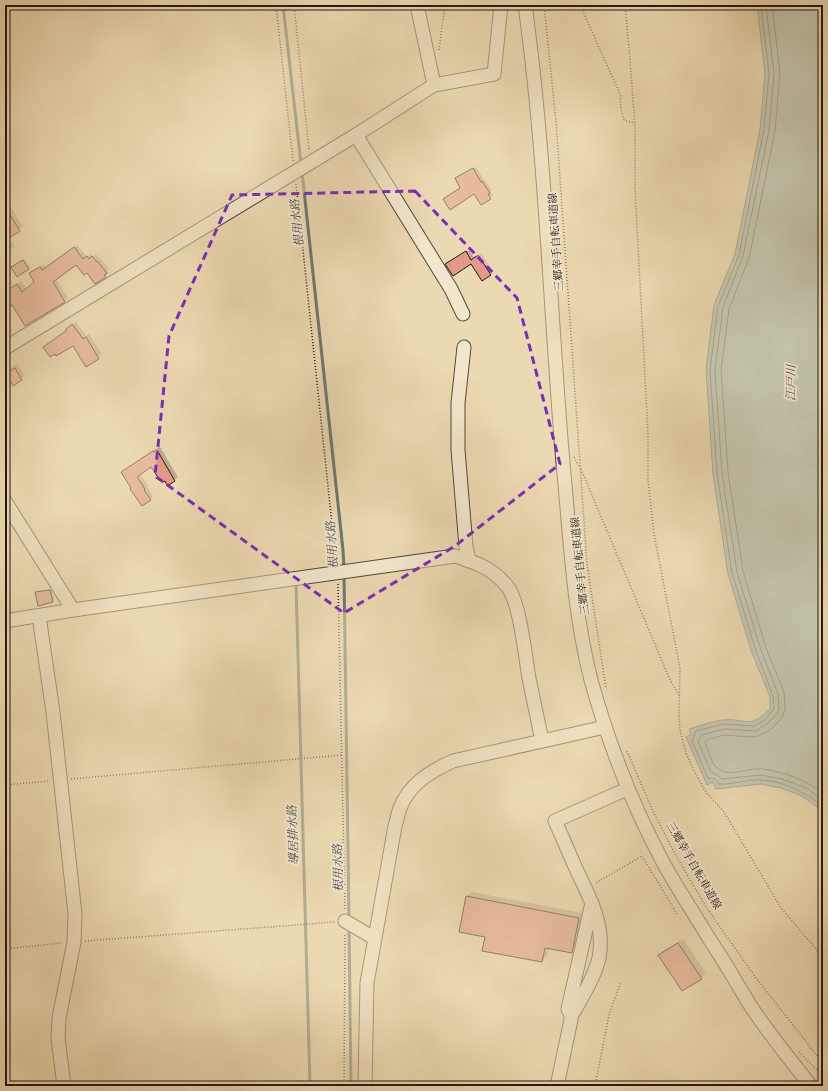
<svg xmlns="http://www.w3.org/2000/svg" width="828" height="1091" font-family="'Old Standard TT','Noto Serif JP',serif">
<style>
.water{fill:#9bb9b5;stroke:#6c7873}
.shadow{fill:#0003}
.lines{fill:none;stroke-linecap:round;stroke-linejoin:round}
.shore{stroke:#606863;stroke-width:1}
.stream{stroke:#6c7873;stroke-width:3}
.building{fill:#e29985;stroke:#251611}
.minor-casing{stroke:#564739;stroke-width:15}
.path{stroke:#251611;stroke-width:1.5;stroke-dasharray:1 2;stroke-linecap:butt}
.minor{stroke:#f2e6cc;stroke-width:13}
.marked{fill:none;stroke:#7b2cbf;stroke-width:3;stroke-dasharray:8 5;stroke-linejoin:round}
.labels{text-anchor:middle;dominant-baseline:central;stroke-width:3.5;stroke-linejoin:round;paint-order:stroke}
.street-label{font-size:11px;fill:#251611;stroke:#f2e6cc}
.water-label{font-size:12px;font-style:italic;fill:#4e4f4a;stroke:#f2e6cc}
</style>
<rect width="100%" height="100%" fill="#ebd9b1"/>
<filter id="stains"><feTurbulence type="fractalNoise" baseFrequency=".005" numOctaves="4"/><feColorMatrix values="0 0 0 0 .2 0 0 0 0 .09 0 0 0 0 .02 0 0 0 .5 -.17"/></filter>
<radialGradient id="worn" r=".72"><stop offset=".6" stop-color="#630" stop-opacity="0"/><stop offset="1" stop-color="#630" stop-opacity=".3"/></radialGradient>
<path class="water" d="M 757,5 L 823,5 L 823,811 L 802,796 L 781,788 L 761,784 L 716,789 L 713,782 L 707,785 L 686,737 L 691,735 L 689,729 C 700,726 712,721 723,720 C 747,718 749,730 770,709 L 770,697 L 752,653 L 728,574 L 713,474 L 706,369 L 714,305 L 735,254 L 760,129 L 765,74 Z"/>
<g class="shadow">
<polygon points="476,167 484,180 485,180 492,190 490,192 493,195 481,204 474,193 461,187 459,176"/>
<polygon points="5,200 6,200 23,226 9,236 5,230"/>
<polygon points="11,242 15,246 8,252 5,247"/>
<polygon points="77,245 87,257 91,254 93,256 96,254 109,269 107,271 109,273 106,276 96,282 87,272 76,263 56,279 68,298 65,301 26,325 13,304 5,309 5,291 21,281 26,289 35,282 30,273 33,270 44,264 46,268"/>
<polygon points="469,250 474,258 481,253 493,271 483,279 471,263 446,264"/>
<polygon points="24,259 29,267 28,268 13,266"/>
<polygon points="76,322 86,336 89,334 102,354 86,366 67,330"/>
<polygon points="17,363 25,376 14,384 6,372 5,374 5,369 6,371"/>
<polygon points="160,447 178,477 168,484 152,466 140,474 148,485 147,486 153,497 150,500 133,488 122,472 156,448"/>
<polygon points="52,589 54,600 53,601 36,593 37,591"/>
<polygon points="472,892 583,913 577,947 571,952 549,948 547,956 542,961 486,936 466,897"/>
<polygon points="683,939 706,973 701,978 660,956 665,950"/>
</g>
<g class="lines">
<g class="shore">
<path d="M 761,5 L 769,74 L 764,129 L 739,255 L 718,306 L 710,370 L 717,473 L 732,573 L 756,651 L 773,696 L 774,709 L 765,720 L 754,726 L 723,724 L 696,731 L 692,741 L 708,778 L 715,779 L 719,784 C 733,785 747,779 761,780 C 785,781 805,793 823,806"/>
<polyline points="766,5 774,74 769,130 743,256 723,307 715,370 722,473 737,572 761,650 778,694 779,709 777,714 768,723 756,731 724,729 701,735 698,741 711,772 717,775 722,779 761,775 782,779 806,788 823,800"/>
<path d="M 772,5 L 780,73 L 775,131 L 749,258 L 729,309 L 721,370 L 728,472 L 743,571 L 766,648 L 784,692 L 785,709 L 783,715 L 780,720 L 771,729 L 758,736 L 752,737 L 724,735 L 706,740 L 705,742 C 707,747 712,764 716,767 C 729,779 748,767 763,769 C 785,772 805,780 823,793"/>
</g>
<g class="stream">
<polyline points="283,5 301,164"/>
<polyline points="302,172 343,550 344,568"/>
<polyline points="344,575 349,920"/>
<polyline points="298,584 296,584 310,1086"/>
<polyline points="349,927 351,1086"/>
</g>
</g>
<g class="building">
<polygon points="473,168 481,182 482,181 490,193 488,194 491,199 481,205 474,194 450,210 443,199 460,188 455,178"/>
<polygon points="5,207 20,231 9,238 5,232"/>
<polygon points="74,247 83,259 87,256 89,259 92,256 97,262 97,261 107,273 104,275 106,277 95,284 87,273 84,275 76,265 53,282 65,302 25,326 12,305 5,310 5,292 17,284 22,292 34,282 29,273 40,267 42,270"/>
<polygon points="466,251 471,260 478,255 491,275 482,281 471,264 453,276 445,264"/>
<polygon points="23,260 29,269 17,277 11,267"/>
<polygon points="72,324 83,339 86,337 99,359 86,367 73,346 56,356 55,354 50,357 43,347 66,331 66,329"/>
<polygon points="15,368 22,380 13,386 6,373"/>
<polygon points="157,450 175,481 167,486 165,481 162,483 151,467 137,477 145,489 144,490 151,500 142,506 130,489 131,488 121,472 153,451 154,452"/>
<polygon points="50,590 53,602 38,606 35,592"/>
<polygon points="466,896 579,918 572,953 545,948 542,962 482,951 485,937 459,932"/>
<polygon points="678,943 702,979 682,991 658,955"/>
</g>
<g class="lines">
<defs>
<g id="minor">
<polyline points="417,5 434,85"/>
<path d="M 525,5 C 546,157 550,311 563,463 C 570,535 573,610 591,680 C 609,745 633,807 665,866 C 679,891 695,915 710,940 C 725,962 738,986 752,1008 C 770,1035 791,1061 811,1086"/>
<polyline points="356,135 451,289 463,314"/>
<polyline points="464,347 458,403 458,450 466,547 469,560"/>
<polyline points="5,348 356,135 434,85 494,74 501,5"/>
<polyline points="5,501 73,610"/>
<polyline points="39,616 53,712 75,914 74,942 59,1018 58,1038 64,1086"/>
<path d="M 5,621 L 73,610 L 455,556 C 477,563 492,568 507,586 C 520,602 525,655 529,678 C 533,699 538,720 542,741"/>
<polyline points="345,921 374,938"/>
<path d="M 571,1015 L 575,1010 C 584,993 595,976 599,958 C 605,927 591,900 578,873 C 570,856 563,838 555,821 L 627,789"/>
<path d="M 365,1086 L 367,983 L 395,826 C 397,820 398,813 400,808 C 409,784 431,771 453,761 L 605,727"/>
<polyline points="557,1086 571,1020 571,1015 568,1009 592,903"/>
</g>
</defs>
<use href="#minor" class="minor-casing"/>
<g class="path">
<polyline points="276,5 293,161"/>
<polyline points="294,5 309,150"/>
<polyline points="544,5 556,121 587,564 606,689"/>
<polyline points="580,5 620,94 621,109 624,120 634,123"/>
<polyline points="625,5 630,59 635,127 635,188 648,434 648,480 654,534 680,668 679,717 680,730 686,753 694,771 705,791 724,812 781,908 823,957"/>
<polyline points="439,50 445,5"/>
<polyline points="296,184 336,562"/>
<polyline points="574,457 579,466"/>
<polyline points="581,469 670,680 679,695"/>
<polyline points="338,584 345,910"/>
<polyline points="627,751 652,809 674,852 706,907 756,978 823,1063"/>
<polyline points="71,779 342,755"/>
<polyline points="5,785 49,781"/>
<polyline points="596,883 642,856 677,914"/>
<polyline points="85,941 335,922"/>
<polyline points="5,949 62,943"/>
<polyline points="799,1052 823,1076"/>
<polyline points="344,1086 345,934"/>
<polyline points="595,1086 609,1015 621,982"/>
</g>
<use href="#minor" class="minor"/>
</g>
<path d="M0 0H828V1091H0ZM 415,191 L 517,298 L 560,464 L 455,546 L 344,613 L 155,476 L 169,336 L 232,195 Z" fill="#ebd9b1" fill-opacity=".55" fill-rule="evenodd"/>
<path class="marked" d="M 415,191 L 517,298 L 560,464 L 455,546 L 344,613 L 155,476 L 169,336 L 232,195 Z"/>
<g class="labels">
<g class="street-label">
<text transform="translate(557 242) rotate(-94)">三郷幸手自転車道線</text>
<text transform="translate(581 566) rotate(-96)">三郷幸手自転車道線</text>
<text transform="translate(693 866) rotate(60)">三郷幸手自転車道線</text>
</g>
<g class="water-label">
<text transform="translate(298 223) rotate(-96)">根用水路</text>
<text transform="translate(792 383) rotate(-89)">江戸川</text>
<text transform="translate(333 545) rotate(-94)">根用水路</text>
<text transform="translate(294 835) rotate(-92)">導居排水路</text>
<text transform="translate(339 868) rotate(-91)">根用水路</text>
</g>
</g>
<rect width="828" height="1091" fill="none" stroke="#ebd9b1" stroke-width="20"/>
<rect x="6" y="6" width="816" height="1079" fill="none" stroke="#251611" stroke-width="2"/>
<rect x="10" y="10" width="808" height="1071" fill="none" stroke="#251611"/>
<rect width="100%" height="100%" filter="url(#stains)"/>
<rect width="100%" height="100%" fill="url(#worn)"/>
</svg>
